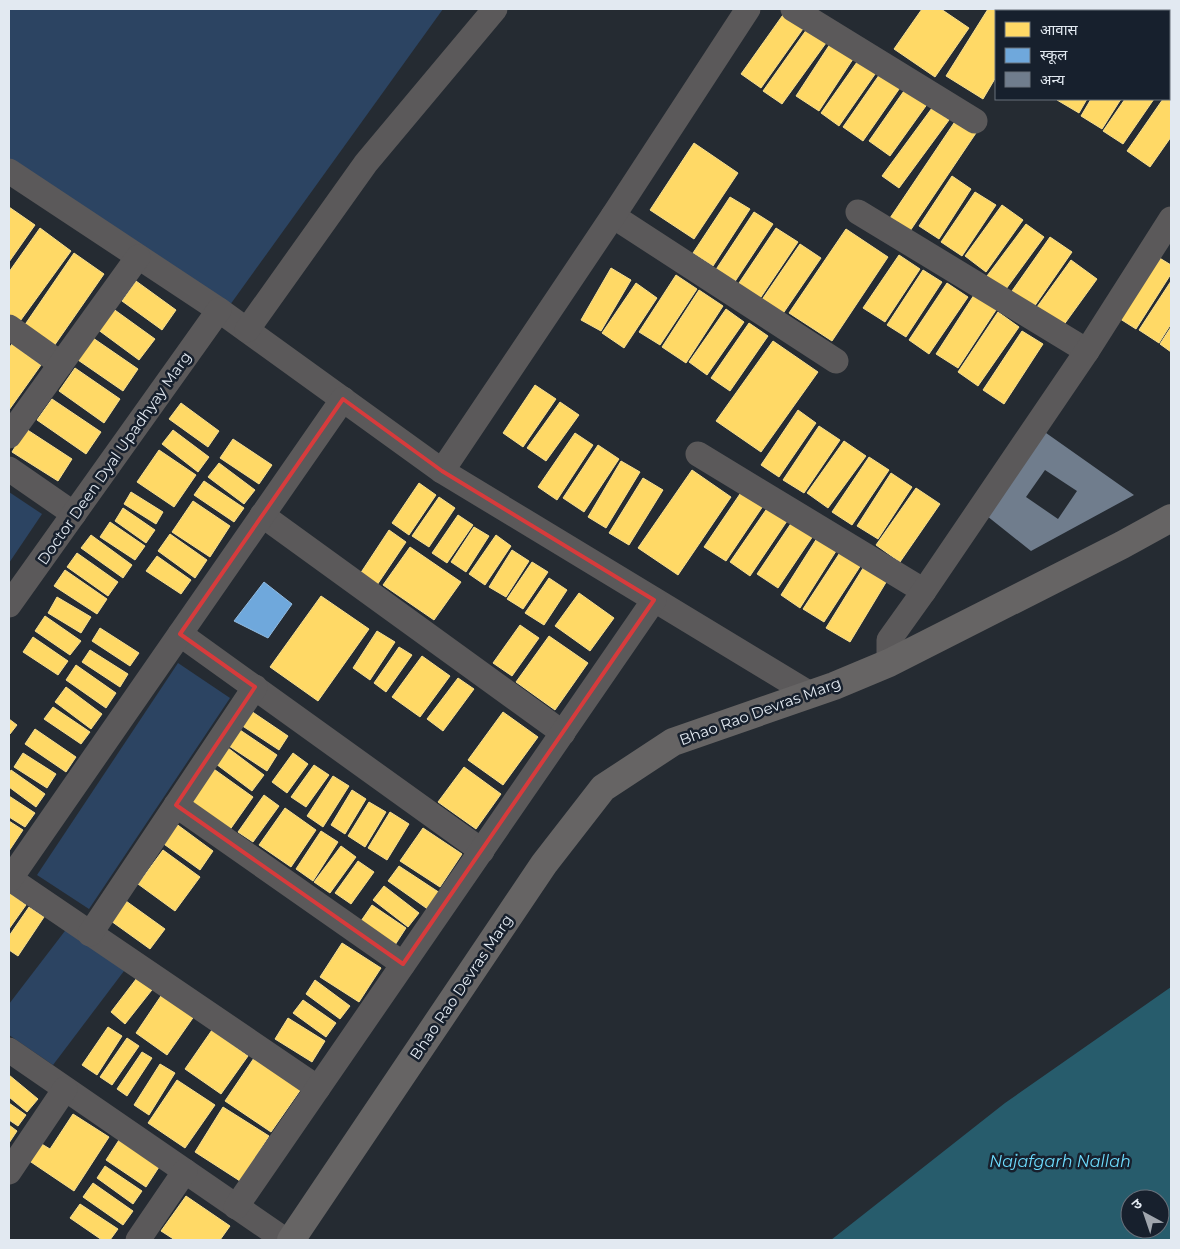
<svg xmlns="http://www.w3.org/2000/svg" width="1180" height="1249" font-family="Montserrat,'Noto Sans Devanagari',sans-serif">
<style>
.green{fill:#2c4462}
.water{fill:#275c6c;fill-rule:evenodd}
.homes{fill:#ffd966;stroke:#f6de90}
.schools{fill:#6fa8dc;stroke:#92bce2}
.building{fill:#707d8d;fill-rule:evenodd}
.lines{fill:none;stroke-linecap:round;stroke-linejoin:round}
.street{stroke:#5b595a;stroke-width:25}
.secondary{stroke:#666464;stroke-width:28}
.marked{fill:none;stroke:#d73b3c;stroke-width:4;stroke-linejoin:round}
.labels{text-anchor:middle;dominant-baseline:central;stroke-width:5;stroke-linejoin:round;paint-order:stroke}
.street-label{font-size:15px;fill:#e2e9f1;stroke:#17202d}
.water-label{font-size:16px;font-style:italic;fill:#6eddff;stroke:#17202d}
</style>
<rect width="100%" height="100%" fill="#252b32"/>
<g class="green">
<polygon points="9,9 443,9 217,323 9,166"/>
<polygon points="9,492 42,514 9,563"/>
<polygon points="178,663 230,698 89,909 37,875"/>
<polygon points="68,927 127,967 53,1065 9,1035 9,1004"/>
</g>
<path class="water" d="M 1171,987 L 1171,1240 L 831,1240 L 1005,1103 ZM 1130,1199 L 1160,1199 L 1160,1229 L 1130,1229 Z"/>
<g class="homes">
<polygon points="922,9 941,9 969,28 935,77 894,49"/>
<polygon points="988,9 1029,9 1033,11 996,11 996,77 983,99 946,76"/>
<polygon points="1114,9 1148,9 1146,11 1112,11"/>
<polygon points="1154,9 1171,9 1171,26 1169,30 1169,11 1153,11"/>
<polygon points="785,12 805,26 761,88 741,74"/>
<polygon points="807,29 826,43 782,104 763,91"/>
<polygon points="1171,33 1171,63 1169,61 1169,36"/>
<polygon points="832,41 855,56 819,111 796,96"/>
<polygon points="862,55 880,67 839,126 821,113"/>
<polygon points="884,68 904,82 863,141 843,127"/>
<polygon points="906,88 928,103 890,156 869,141"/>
<polygon points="1169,95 1171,97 1171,137 1150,167 1127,151 1163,99 1169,99"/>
<polygon points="1058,99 1087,99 1079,113 1057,100"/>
<polygon points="1091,99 1121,99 1102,129 1081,116"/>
<polygon points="1125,99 1154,99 1123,144 1103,131"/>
<polygon points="932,108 949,120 899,188 882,176"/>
<polygon points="956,120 976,133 908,234 888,221"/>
<polygon points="694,143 738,173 694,239 650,210"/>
<polygon points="952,176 971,189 939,239 919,226"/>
<polygon points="975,192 996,205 962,256 941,242"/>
<polygon points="730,197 750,209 713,266 693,253"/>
<polygon points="1002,205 1023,220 986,272 965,256"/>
<polygon points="9,207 35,225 9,262"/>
<polygon points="754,212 773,224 734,283 715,271"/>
<polygon points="1026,224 1044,237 1006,289 987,276"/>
<polygon points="40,228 71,251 18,324 9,317 9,272"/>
<polygon points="776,228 798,242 759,300 737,286"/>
<polygon points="846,229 888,257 832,341 789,313"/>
<polygon points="1050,237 1072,252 1034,307 1012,291"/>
<polygon points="800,244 821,258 782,315 761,301"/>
<polygon points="74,253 104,274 54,346 24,326"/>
<polygon points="1153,254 1171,265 1171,274 1136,329 1114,315"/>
<polygon points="899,255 920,269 885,322 863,308"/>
<polygon points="1071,260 1097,279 1063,326 1037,307"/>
<polygon points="611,268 631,280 601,331 581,320"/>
<polygon points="923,270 942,282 906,337 887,325"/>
<polygon points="676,275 697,289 660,345 639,332"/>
<polygon points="136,281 176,310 162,330 122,301"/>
<polygon points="1171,281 1171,324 1159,343 1139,330"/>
<polygon points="636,283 657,298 624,348 602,333"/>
<polygon points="947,283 968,297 929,354 909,340"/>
<polygon points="699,290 723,306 686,363 662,347"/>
<polygon points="974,295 996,310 958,368 936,354"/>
<polygon points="112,308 155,339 139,360 97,329"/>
<polygon points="726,309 744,322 707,375 689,362"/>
<polygon points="998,312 1019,327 978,386 958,372"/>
<polygon points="749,323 768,336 730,391 711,378"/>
<polygon points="1171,327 1171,352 1160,344"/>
<polygon points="1022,331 1043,344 1004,404 983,390"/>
<polygon points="93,338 138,369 123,391 78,360"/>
<polygon points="773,341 818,372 761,452 716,421"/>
<polygon points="12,344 41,365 9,410 9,348"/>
<polygon points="75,368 120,399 104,423 59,391"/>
<polygon points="535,385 556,399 523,447 503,433"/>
<polygon points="52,399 101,432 86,454 37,420"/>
<polygon points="560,402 579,415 546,461 527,448"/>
<polygon points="181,403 219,431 208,447 169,419"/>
<polygon points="798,410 816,423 779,477 761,465"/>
<polygon points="819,426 840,440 804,493 783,480"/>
<polygon points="26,429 72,459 58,481 12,452"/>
<polygon points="173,430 209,457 198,472 162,444"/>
<polygon points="575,433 593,445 557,500 538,487"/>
<polygon points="233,439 272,465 259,484 220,458"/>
<polygon points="844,441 866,456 828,508 807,493"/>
<polygon points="598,445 619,459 584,512 563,498"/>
<polygon points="159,450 196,475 174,507 137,482"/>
<polygon points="869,457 889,470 852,525 832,512"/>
<polygon points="621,461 640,472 606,528 588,517"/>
<polygon points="219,463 255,490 244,504 208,477"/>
<polygon points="692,470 731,497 678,575 638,548"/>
<polygon points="891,473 912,487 878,539 857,526"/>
<polygon points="643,478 663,490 629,545 609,533"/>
<polygon points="204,481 244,508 234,522 194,495"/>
<polygon points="419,483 436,495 409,535 392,523"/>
<polygon points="916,488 940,504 900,562 876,545"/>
<polygon points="742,491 763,506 726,561 704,547"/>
<polygon points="131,492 163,512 156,524 124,504"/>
<polygon points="439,497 455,508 429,547 412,536"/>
<polygon points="193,501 230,526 210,557 172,532"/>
<polygon points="768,507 787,521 750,576 730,562"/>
<polygon points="123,508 155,530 146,543 115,521"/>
<polygon points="458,515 473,525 447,563 432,553"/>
<polygon points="794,519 815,533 778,588 757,574"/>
<polygon points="110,522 145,546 135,560 100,537"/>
<polygon points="474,527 489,536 466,572 451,562"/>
<polygon points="389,530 406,542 377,585 360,574"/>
<polygon points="170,534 207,560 195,578 158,551"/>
<polygon points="91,535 132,565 123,578 81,548"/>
<polygon points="496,535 511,546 485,585 469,574"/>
<polygon points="819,535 838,548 800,608 781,595"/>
<polygon points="410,547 461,582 434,620 383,585"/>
<polygon points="512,550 529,561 506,597 489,587"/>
<polygon points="841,551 861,565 824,622 803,609"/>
<polygon points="77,553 118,582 108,596 67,567"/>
<polygon points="157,556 191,580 181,594 146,571"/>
<polygon points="532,562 548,572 523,609 507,599"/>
<polygon points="865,565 888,579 850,642 826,628"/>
<polygon points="65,570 107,599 97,614 54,586"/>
<polygon points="549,578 567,590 544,625 525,613"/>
<polygon points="579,593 614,618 590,651 555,626"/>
<polygon points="321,596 369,629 318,701 270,667"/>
<polygon points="57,597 91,617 81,633 48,613"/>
<polygon points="45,616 81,641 70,655 35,631"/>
<polygon points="520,625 539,638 512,676 493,663"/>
<polygon points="100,628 139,653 130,666 92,641"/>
<polygon points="377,631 395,642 370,680 353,668"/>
<polygon points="549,636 588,663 555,710 516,682"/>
<polygon points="33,637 68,661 58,675 23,652"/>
<polygon points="399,647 412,655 386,692 374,683"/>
<polygon points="90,650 128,674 120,687 82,662"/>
<polygon points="422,656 450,676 420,717 392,697"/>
<polygon points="76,665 116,693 106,708 66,680"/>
<polygon points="458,678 474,689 443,731 427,719"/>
<polygon points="66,687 102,714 91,729 55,702"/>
<polygon points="53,707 90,732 81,744 44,719"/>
<polygon points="251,711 288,736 279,750 241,725"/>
<polygon points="503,712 538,737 503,785 468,760"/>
<polygon points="9,719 17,725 10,734 9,733"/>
<polygon points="35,729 76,757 66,772 25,744"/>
<polygon points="240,730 277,755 267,771 229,746"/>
<polygon points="228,748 264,775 252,791 216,764"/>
<polygon points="23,753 56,774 47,788 14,767"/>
<polygon points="293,753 308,764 287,793 272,782"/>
<polygon points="314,765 329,775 306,807 291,797"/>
<polygon points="211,767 253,797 229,831 187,801"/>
<polygon points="464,767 501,794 476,829 438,802"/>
<polygon points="11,770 45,794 36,807 9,787 9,774"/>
<polygon points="333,776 349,786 323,827 307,816"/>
<polygon points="352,790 366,799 345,834 331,825"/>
<polygon points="264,795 279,806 253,842 238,832"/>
<polygon points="9,796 35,813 25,827 9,817"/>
<polygon points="369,802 386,812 365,847 348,836"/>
<polygon points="285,808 316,830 291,867 259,845"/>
<polygon points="390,812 409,824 387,860 368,848"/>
<polygon points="9,821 23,830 9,851"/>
<polygon points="175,823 213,851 200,870 161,842"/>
<polygon points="423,828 462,854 440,887 400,861"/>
<polygon points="321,831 338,842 313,881 296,869"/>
<polygon points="341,846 356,857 330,893 314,882"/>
<polygon points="163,850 200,877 175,911 138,884"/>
<polygon points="358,861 374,872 351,904 335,893"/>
<polygon points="399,866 440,893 429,910 388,881"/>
<polygon points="384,886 419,913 408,927 373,900"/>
<polygon points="10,893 26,905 9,929 9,895"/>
<polygon points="126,901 165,929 150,949 111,921"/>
<polygon points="372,905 406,928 395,945 361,921"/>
<polygon points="29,907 44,917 18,956 9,950 9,936"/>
<polygon points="342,943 381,968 359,1002 320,977"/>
<polygon points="140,974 155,986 125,1024 111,1012"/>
<polygon points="315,980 350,1006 340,1019 306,994"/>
<polygon points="165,990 197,1012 167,1055 136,1033"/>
<polygon points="303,1000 336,1023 326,1037 293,1013"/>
<polygon points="288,1018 325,1041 312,1062 275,1039"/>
<polygon points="108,1027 122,1036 97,1075 82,1065"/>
<polygon points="212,1030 248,1056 221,1094 185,1069"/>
<polygon points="127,1038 139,1046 112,1085 100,1077"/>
<polygon points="142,1052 152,1058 127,1096 117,1089"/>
<polygon points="254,1058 301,1089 271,1132 225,1101"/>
<polygon points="160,1064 175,1073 149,1115 134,1105"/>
<polygon points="9,1075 38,1099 27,1112 9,1097"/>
<polygon points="177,1080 215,1105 185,1148 148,1123"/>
<polygon points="9,1103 26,1115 18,1126 9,1120"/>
<polygon points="223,1107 269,1136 240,1181 195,1152"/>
<polygon points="73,1114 109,1137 74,1191 28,1160 40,1143 50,1149"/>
<polygon points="9,1125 17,1131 9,1143"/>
<polygon points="119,1140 159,1167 146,1187 106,1160"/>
<polygon points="105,1166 142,1191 133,1204 97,1178"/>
<polygon points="93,1183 133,1211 123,1225 83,1197"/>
<polygon points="186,1196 230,1226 220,1240 175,1240 161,1231"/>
<polygon points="80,1204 118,1229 110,1240 102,1240 70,1218"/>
</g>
<polygon class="schools" points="264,582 292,604 268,638 234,621"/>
<path class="building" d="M 1039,428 L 1134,495 L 1031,551 L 982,512 ZM 1045,470 L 1077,491 L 1058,519 L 1026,497 Z"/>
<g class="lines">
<g class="street">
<polyline points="793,9 975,121"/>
<polyline points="1048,9 1052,11"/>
<polyline points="1169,83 1171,84"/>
<polyline points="9,171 219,310 442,471 810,694"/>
<polyline points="858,212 1087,351"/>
<polyline points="613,216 836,361"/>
<polyline points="9,327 61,364"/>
<polyline points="247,330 366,163 495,9"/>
<polyline points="9,436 138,257"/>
<polyline points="698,454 924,591"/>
<polyline points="9,469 74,514"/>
<polyline points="442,471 613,216 748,9"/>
<polyline points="262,515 563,733"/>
<polyline points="9,605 219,310"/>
<polyline points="180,634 482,851"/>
<polyline points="889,663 889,640 924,591 1087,351 1171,219"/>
<polyline points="176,805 403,964"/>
<polyline points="9,878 318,1088"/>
<polyline points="10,879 343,399"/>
<polyline points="90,934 255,687"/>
<polyline points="9,1050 285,1240"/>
<polyline points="9,1172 65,1089"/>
<polyline points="236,1207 654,600"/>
<polyline points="138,1240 185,1171"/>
</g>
<polyline class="secondary" points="291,1240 544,864 603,788 673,742 834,686 889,663 1122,545 1171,518"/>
</g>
<path class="marked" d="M 343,399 L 442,471 L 654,600 L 403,964 L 176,805 L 255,687 L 180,634 Z"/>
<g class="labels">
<g class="street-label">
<text transform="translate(114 458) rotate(-55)">Doctor Deen Dyal Upadhyay Marg</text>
<text transform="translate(760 711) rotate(-20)">Bhao Rao Devras Marg</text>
<text transform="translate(461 987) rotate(-56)">Bhao Rao Devras Marg</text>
</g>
<g class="water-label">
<text x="1060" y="1161">Najafgarh Nallah</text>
</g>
</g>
<rect width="1180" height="1249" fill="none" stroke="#e2e9f1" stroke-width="20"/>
<rect x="995" y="10" width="175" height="90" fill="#17202d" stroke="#68707b"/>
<rect x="1005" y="22" width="25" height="15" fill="#ffd966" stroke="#68707b"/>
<text x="1040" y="35" font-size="15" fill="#e2e9f1">आवास</text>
<rect x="1005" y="48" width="25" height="15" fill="#6fa8dc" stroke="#68707b"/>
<text x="1040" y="60" font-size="15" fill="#e2e9f1">स्कूल</text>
<rect x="1005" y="72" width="25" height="15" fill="#707d8d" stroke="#68707b"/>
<text x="1040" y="85" font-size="15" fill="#e2e9f1">अन्य</text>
<g transform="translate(1145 1214) rotate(320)"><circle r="24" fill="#17202d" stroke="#68707b"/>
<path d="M0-4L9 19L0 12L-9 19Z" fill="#a0a6ae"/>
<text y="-8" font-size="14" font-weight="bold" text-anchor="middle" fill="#e2e9f1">उ</text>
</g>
</svg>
